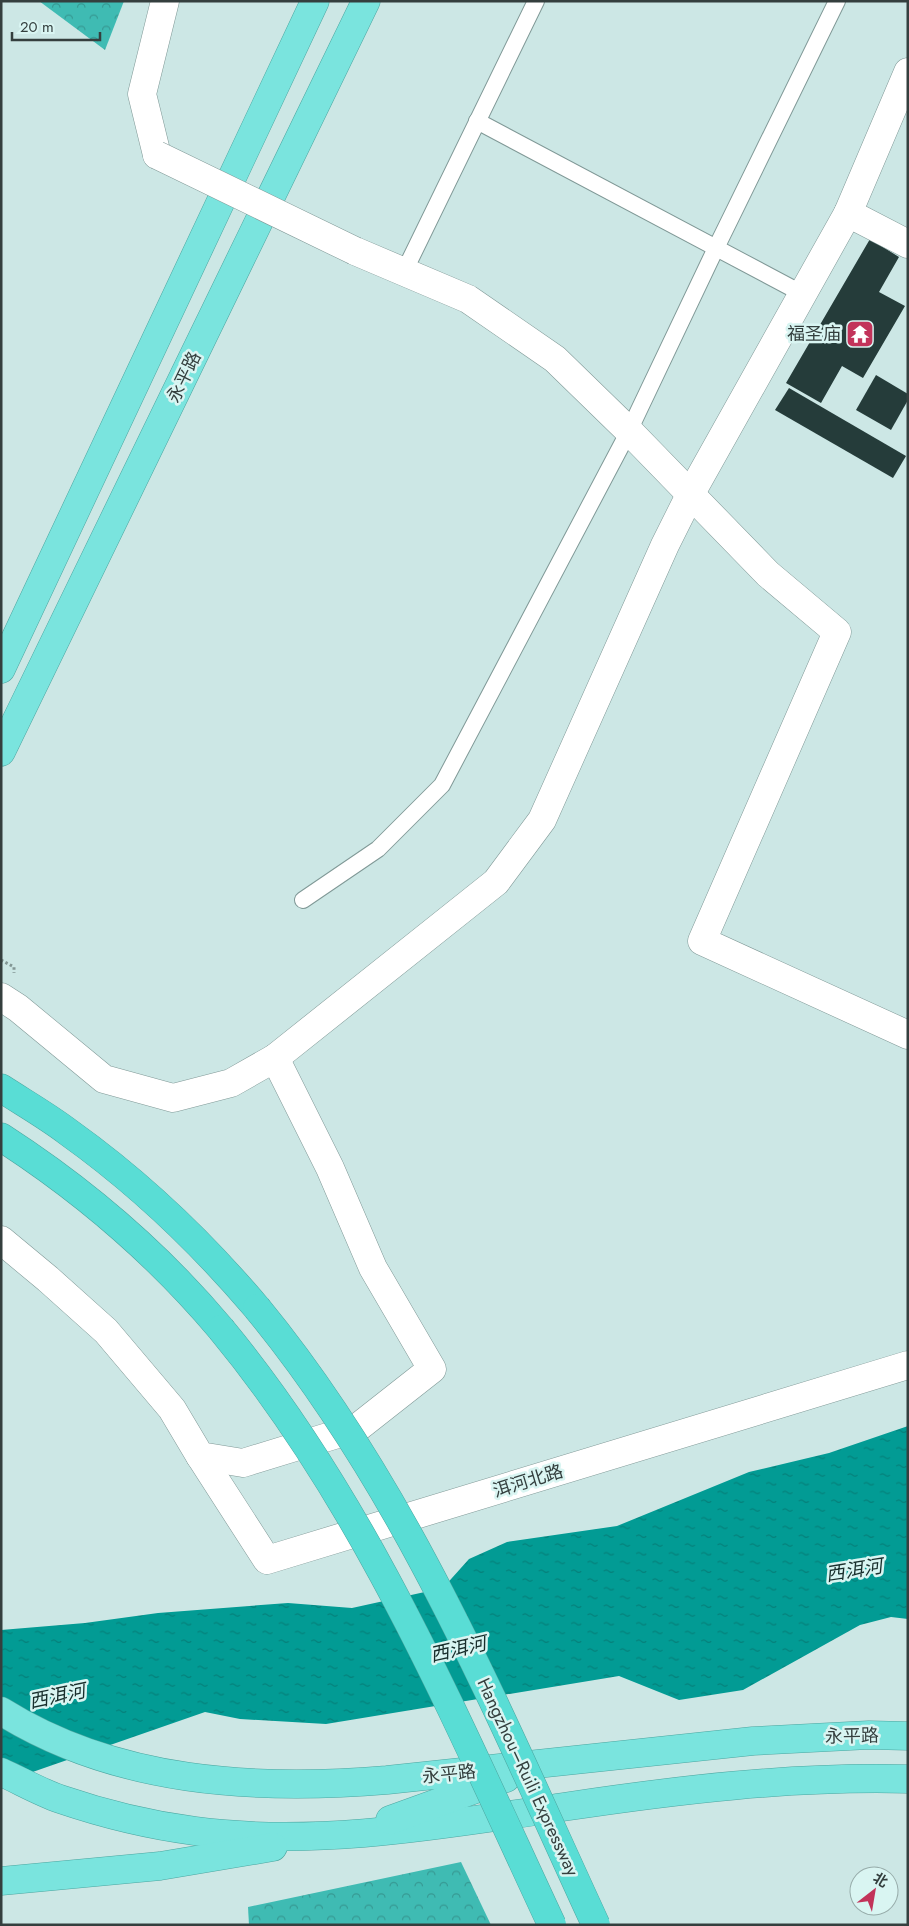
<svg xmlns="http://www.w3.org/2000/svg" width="909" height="1926" font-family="Jost,'Noto Sans SC',sans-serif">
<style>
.forest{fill:url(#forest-crowns)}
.water{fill:url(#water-ripples)}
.building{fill:#253c3a}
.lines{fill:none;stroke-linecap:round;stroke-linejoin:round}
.service-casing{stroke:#809997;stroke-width:18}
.minor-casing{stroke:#809997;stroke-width:29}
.tertiary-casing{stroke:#809997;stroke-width:29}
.trunk-casing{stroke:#4ca6a0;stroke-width:29}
.motorway-casing{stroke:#4ca6a0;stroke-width:29}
.path{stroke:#839795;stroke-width:3;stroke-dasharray:2.5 2.5;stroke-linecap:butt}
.service{stroke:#fff;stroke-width:16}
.minor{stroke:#fff;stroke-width:28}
.tertiary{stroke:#fff;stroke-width:28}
.trunk{stroke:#7ae4de;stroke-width:28}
.motorway{stroke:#59ddd5;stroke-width:28}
.minor-bridge-casing{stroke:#809997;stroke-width:29;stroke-linecap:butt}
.motorway-bridge-casing{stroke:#4ca6a0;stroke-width:29;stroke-linecap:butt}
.minor-bridge{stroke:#fff;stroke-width:28}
.motorway-bridge{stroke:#59ddd5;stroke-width:28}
.labels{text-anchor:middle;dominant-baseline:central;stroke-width:5;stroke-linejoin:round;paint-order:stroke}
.poi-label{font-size:18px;fill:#343f3e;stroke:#d9f5f2;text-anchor:end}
.street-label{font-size:18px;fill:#343f3e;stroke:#d9f5f2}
.water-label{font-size:19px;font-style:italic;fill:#182e2c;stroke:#d9f5f2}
</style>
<defs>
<pattern id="forest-crowns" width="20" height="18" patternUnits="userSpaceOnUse" patternTransform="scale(1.25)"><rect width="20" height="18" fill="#3fbbb3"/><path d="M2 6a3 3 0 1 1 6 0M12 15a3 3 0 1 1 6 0" fill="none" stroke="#369993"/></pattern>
<pattern id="water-ripples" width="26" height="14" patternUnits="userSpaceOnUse" patternTransform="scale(1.25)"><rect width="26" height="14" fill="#029b94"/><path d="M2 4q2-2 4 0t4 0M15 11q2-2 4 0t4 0" fill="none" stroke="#05807a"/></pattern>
</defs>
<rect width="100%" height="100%" fill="#cce7e5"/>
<g class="forest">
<polygon points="39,1 124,1 105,50"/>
<polygon points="461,1862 491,1925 249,1925 248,1907"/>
</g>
<polygon class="water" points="908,1426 908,1619 891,1617 860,1625 743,1690 679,1700 619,1676 326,1724 240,1719 205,1712 1,1783 1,1630 85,1623 158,1613 288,1603 352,1608 443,1588 469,1559 507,1542 617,1526 749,1472 829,1453"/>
<g class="building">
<polygon points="870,239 899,257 879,292 905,306 863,378 842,366 821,403 786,383"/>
<polygon points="876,375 908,394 908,400 891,430 856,410"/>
<polygon points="789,388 906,456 893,478 775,410"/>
</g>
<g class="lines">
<defs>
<g id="service">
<polyline points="477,121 803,294"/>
<polyline points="404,272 536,1"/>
<polyline points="303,900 378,849 442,785 629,431 716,248 837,1"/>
</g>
<g id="minor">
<polyline points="157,155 142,94 165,1"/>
<polyline points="848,213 908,244"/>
<polyline points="355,251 468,299 555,359 629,431 768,574 837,632 702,941 908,1035"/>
<polyline points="1,997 18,1008 104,1079 173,1098 231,1083 275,1058 496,882 542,820 665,545 690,495 848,213 908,72"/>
<polyline points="1,1240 48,1279 106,1331 172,1409 200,1456 243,1463 357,1428 432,1369 373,1268 330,1168 275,1058"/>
</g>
<polyline id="tertiary" points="200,1456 267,1560 908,1365"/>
<g id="trunk">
<polyline points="1,669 315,1"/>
<polyline points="1,752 366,1"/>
<path d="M 1,1711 C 116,1783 255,1791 387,1780 L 753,1741 L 869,1735 L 908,1736"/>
<path d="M 1,1772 C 21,1781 40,1792 60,1799 C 104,1814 149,1825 195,1831 C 317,1847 442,1825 563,1807 C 676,1790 793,1776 908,1779"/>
<polyline points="390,1820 506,1778"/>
<polyline points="1,1881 160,1866 273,1847"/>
</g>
<g id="motorway">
<path d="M 1,1088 C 24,1103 47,1116 68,1132 C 138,1182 202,1243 257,1308"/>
<path d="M 1,1137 C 83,1190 158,1254 221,1329"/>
</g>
</defs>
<use href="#service" class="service-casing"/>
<use href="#minor" class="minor-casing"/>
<use href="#tertiary" class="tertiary-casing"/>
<use href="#trunk" class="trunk-casing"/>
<use href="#motorway" class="motorway-casing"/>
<polyline class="path" points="1,960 14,967 14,973"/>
<use href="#service" class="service"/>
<use href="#minor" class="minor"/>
<use href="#tertiary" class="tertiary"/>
<use href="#trunk" class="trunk"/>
<use href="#motorway" class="motorway"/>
<defs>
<polyline id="minor-bridge" points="157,155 355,251"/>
<g id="motorway-bridge">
<path d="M 257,1308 C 407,1490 498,1713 596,1925"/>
<path d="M 221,1329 C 367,1505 456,1720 552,1925"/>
</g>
</defs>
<use href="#minor-bridge" class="minor-bridge-casing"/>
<use href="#motorway-bridge" class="motorway-bridge-casing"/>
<use href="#minor-bridge" class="minor-bridge"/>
<use href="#motorway-bridge" class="motorway-bridge"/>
</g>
<defs>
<symbol id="temple-square" viewBox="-11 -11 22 22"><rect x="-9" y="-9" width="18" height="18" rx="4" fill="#c2335a" stroke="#d9f5f2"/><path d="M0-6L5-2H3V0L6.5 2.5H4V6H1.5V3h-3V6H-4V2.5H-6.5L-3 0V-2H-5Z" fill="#fff"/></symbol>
</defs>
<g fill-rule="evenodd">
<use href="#temple-square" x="844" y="318" width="32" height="32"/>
</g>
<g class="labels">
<g class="poi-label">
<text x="841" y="334">福圣庙</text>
</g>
<g class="street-label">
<text transform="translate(184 377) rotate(-64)">永平路</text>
<text transform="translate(528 1481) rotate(-17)">洱河北路</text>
<text transform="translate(852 1736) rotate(-1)">永平路</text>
<text transform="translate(449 1774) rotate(-6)">永平路</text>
<text transform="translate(528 1777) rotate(65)">Hangzhou–Ruili Expressway</text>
</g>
<g class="water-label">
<text transform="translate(854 1570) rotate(-9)">西洱河</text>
<text transform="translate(458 1649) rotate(-13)">西洱河</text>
<text transform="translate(57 1696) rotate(-12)">西洱河</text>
</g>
</g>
<rect width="909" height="1926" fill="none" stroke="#343f3e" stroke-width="5"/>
<g transform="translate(874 1891) rotate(31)"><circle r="24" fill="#d9f5f2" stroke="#97acaa"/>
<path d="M0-4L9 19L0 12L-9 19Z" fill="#c2335a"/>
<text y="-8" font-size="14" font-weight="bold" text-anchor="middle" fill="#343f3e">北</text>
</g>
<path d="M12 32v8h88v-8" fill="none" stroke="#343f3e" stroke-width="2.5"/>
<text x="20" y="32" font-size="15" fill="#343f3e" stroke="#d9f5f2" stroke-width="4" paint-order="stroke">20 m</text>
</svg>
